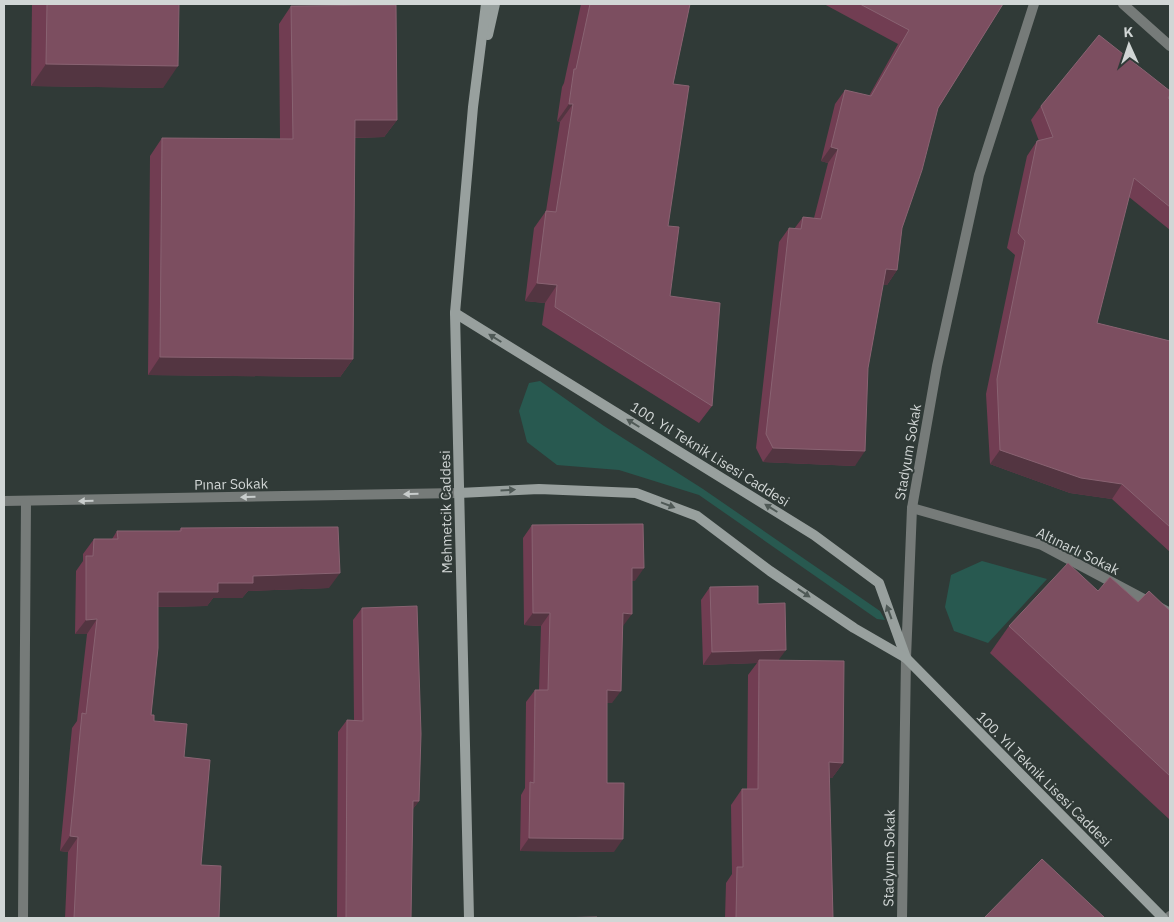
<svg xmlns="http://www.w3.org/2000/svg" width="1174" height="922" font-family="'IBM Plex Sans',sans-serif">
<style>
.green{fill:#285950}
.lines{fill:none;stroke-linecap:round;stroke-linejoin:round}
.street{stroke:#767b79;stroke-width:10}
.secondary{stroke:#98a09e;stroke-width:10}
.wall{fill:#713d52}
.shaded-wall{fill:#533541}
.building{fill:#7c4e60;stroke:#896372}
.oneway{fill:#4f5956}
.oneway2{fill:#c8cdcc}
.labels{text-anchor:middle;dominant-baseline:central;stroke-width:4;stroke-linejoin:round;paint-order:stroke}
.street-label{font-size:14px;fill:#d1d6d5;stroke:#303a37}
</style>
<rect width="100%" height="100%" fill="#303a37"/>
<g class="green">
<polygon points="540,381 604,426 703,489 880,611 885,620 877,619 699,495 619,470 557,465 527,442 519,411 529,383"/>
<polygon points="982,561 1047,579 988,643 954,631 945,607 951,575"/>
</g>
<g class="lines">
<g class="street">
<polyline points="1123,4 1170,46"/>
<polyline points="4,501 459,493"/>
<polyline points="912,508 1042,545 1170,613"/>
<polyline points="23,918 26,502"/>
<polyline points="902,918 906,658 912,508 937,366 979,175 1034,4"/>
<polyline points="1168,918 1170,916"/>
</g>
<g class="secondary">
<polyline points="488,35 495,4"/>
<polyline points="455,313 814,535 879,583 906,658"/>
<polyline points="459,493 539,489 636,493 697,516 770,571 854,628 906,658 1163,918"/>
<polyline points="469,918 455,313 473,107 486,4"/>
</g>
</g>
<g class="wall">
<polygon points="32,4 179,4 163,88 31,86"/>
<polygon points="581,4 690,4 673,84 668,226 670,296 712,406 699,423 542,325 545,303 525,301 534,228 546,211 560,122 557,121 562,87 564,83"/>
<polygon points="824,4 1003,4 938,108 902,228 897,270 887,285 883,284 868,368 855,466 763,462 756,448 779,242 789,228 794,229 803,217 814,218 828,163 821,161 835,104 845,90 869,96 898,44"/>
<polygon points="291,6 397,120 384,137 355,138 353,359 340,377 148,375 150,156 162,138 280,139 279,24"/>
<polygon points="1168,98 1170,99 1170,230 1129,197 1097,323 1170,341 1170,552 1112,499 1070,493 990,464 986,394 1015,255 1007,248 1027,156 1037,141 1039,141 1031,120 1041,106"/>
<polygon points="532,525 635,581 632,581 623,626 612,703 607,703 607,783 614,852 520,851 521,795 525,788 526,702 535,690 539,690 541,626 524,625 523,538"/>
<polygon points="181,528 329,588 248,591 242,598 213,598 207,606 158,607 151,715 154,721 184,757 201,865 219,918 65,918 68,852 60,851 72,728 77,721 87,634 75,634 76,571 83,561 83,554 94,539 112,539 117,531 179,531"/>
<polygon points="710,587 758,604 779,660 843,763 832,778 829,778 833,918 725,918 726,883 732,874 731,805 742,789 747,789 748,675 757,663 703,665 701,600"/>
<polygon points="1098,591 1170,611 1170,820 990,653 1009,626"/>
<polygon points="362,608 419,801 412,810 411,918 337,918 338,732 347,720 354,720 353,620"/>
</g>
<g class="shaded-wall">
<polygon points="46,64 178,66 163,88 31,86"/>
<polygon points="569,104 573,104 560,122 557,121"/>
<polygon points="355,120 397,120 384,137 343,138"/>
<polygon points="831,147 838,149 828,163 821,161"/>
<polygon points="886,269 897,270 887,285 875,284"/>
<polygon points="537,283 557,285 545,303 525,301"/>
<polygon points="160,357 353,359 340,377 148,375"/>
<polygon points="773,448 865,451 855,466 763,462"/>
<polygon points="1000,450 1122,484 1112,499 1070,493 990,464"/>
<polygon points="632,568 644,568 635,581 623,581"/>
<polygon points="340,573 329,588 248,591 242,598 213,598 207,606 148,607 158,592 218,583 253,576"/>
<polygon points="533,613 550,613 541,626 524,625"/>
<polygon points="623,613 632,614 623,626 614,626"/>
<polygon points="97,619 87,634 75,634 86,620"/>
<polygon points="786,650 777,662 759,660 757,663 703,665 712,652"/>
<polygon points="607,690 621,691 612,703 598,703"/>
<polygon points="829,762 843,763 832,778 818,778"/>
<polygon points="413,801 419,801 410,813"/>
<polygon points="70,836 78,837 68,852 60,851"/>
<polygon points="529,838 623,839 614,852 520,851"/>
</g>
<g class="building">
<polygon points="47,4 179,4 178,66 46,64"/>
<polygon points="590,4 690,4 673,84 689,86 668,226 679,227 670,296 720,303 712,406 555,307 557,285 537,283 546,211 556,212 573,104 569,104 574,69 576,69"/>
<polygon points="860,4 1003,4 938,108 922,170 902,228 897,270 886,269 868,368 865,451 773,448 766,434 789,228 801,229 803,217 821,219 838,149 831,147 845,90 871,96 909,30"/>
<polygon points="396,5 397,120 355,120 353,359 160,357 162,138 293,139 291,6"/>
<polygon points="1099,35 1170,91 1170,95 1168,98 1170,99 1170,207 1134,178 1097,323 1170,341 1170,527 1122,484 1081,478 1000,450 997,379 1025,241 1018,233 1037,141 1053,137 1041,106"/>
<polygon points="643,524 644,568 632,568 632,614 623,613 621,691 607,690 607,783 624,783 623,839 529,838 530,782 534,783 535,690 548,690 550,613 533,613 532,525"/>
<polygon points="338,527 340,573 253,576 253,583 218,583 218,592 158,592 158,648 151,715 154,715 154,721 187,724 184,757 210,760 201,865 221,866 219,918 74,918 78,837 70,836 82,713 86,714 97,619 86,620 86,556 93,556 94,539 118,539 117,531 181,531 181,528"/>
<polygon points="1068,563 1098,591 1110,577 1138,602 1149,591 1170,611 1170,776 1009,626"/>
<polygon points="758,586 758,604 785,603 786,650 712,652 710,587"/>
<polygon points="417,606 421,734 419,801 413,801 411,918 346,918 347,720 363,721 362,608"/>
<polygon points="759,660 844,661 843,763 829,762 833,918 736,918 737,867 743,867 742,789 758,789"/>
<polygon points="1042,859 1105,918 984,918"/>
<polygon points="597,917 597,918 553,918"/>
</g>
<defs><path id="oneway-solid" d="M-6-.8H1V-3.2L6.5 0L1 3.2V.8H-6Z" transform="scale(1.25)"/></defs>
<g class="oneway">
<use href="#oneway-solid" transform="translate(495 338) rotate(-148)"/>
<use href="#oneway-solid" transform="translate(633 423) rotate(-148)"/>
<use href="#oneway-solid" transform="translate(508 490) rotate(-3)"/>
<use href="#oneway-solid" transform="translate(668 505) rotate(21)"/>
<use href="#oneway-solid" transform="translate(771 508) rotate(-148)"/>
<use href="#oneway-solid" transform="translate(804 593) rotate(34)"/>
<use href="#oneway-solid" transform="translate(889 612) rotate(-110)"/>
</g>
<g class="oneway2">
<use href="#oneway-solid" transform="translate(411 494) rotate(179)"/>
<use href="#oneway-solid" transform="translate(248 497) rotate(179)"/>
<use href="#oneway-solid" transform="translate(86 501) rotate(179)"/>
</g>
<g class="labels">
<g class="street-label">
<text transform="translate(908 452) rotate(-80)">Stadyum Sokak</text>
<text transform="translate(710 454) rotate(32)">100. Yıl Teknik Lisesi Caddesi</text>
<text transform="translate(231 484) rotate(-1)">Pınar Sokak</text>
<text transform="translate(446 512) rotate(-91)">Mehmetcik Caddesi</text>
<text transform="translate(1078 551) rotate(26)">Altınarlı Sokak</text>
<text transform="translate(1044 779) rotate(45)">100. Yıl Teknik Lisesi Caddesi</text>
<text transform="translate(889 858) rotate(-89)">Stadyum Sokak</text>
</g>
</g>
<rect width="1174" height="922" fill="none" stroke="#d1d6d5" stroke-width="10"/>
<g transform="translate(1129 45) rotate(357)" stroke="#303a37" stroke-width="4" paint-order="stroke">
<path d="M0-4L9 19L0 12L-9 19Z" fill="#d1d6d5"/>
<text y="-8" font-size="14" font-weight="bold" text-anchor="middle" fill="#d1d6d5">K</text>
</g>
</svg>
